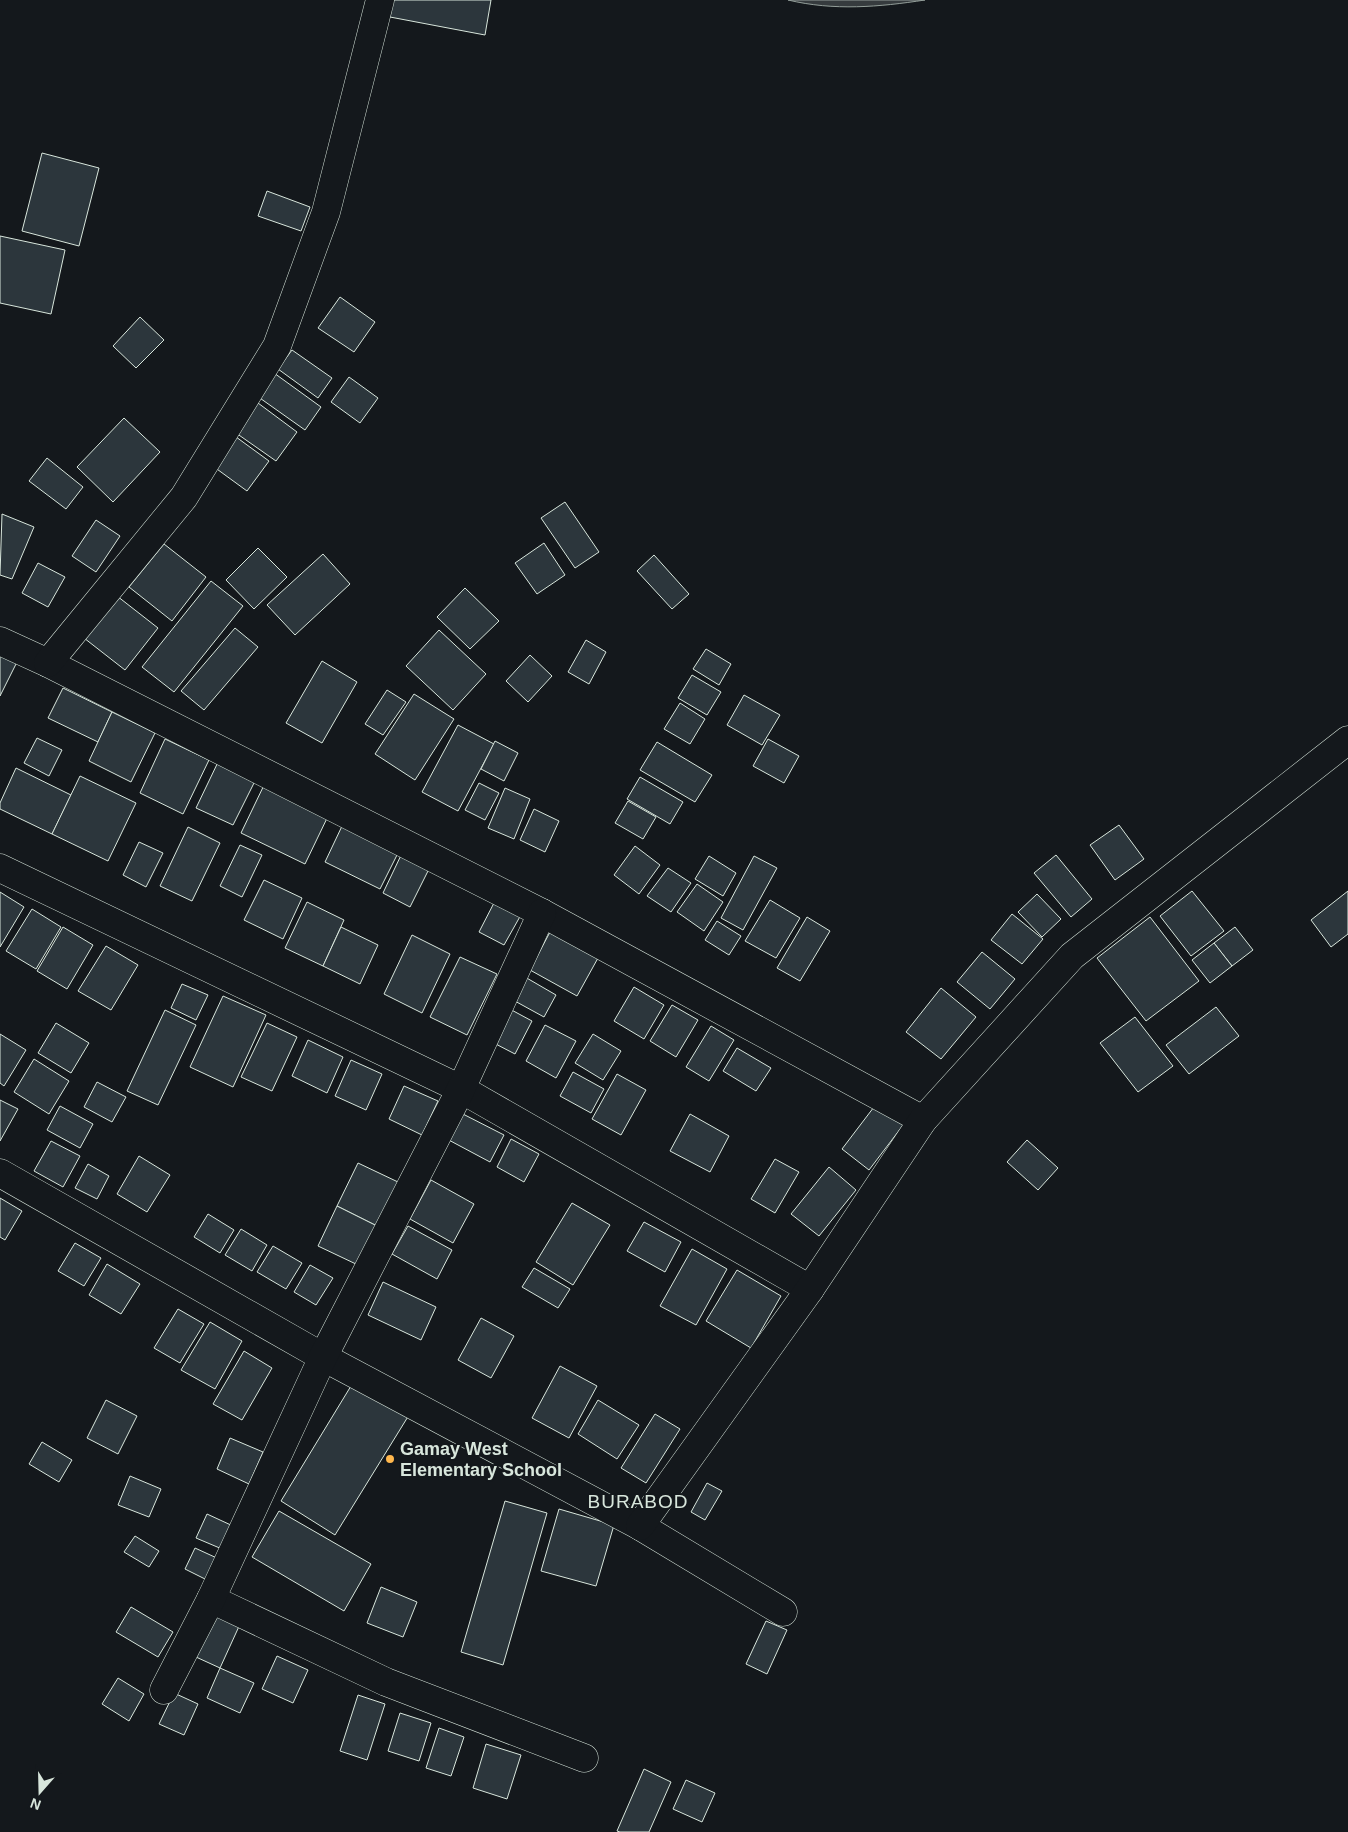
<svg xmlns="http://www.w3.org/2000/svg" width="1348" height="1832" font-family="Arial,sans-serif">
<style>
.water{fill:#363b3e;stroke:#939e99}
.building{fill:#2c363c;stroke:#d8e6dc}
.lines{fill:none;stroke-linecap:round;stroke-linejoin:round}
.minor-casing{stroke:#d8e6dc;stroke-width:29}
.minor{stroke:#14181c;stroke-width:28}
.poi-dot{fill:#ffb74d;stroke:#14181c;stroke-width:2}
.labels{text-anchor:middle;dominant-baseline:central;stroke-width:4;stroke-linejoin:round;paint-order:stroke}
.poi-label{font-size:18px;font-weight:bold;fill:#d8e6dc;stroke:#14181c;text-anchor:start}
.neighbourhood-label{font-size:19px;letter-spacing:1px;fill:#d8e6dc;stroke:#14181c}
</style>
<rect width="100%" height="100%" fill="#14181c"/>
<path class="water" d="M 788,0 L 925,0 C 879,7 834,11 788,0 Z"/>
<g class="building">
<polygon points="393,0 491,0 485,35 390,17"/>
<polygon points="42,153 99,168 79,246 22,231"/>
<polygon points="267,191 310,207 301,231 258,216"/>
<polygon points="0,236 65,250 51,314 0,303"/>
<polygon points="340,297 375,322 354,352 318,328"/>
<polygon points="140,317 164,340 136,368 113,346"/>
<polygon points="292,350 332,378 318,398 278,369"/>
<polygon points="274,373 321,407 305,430 257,396"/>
<polygon points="349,377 378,398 360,423 331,402"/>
<polygon points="258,403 297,432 276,461 236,433"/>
<polygon points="124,418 160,452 113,502 77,467"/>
<polygon points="232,434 269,461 247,491 210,464"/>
<polygon points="47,458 83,487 66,509 29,481"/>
<polygon points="565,502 599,552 575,568 541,518"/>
<polygon points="2,514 34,527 12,579 0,575"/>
<polygon points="96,520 120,536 96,572 72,556"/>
<polygon points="544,543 565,575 537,594 515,563"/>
<polygon points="164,544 206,577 172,621 129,587"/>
<polygon points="258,548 287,577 254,609 226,580"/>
<polygon points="323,554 350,584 295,635 267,605"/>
<polygon points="654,555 689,594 672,609 637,571"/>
<polygon points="38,563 65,577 48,607 22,593"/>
<polygon points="211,581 243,606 174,692 142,667"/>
<polygon points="465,588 499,621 470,649 437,617"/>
<polygon points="117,596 158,628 125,670 84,638"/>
<polygon points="235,628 258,647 204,710 181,691"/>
<polygon points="439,630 486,674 453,710 406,666"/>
<polygon points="586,640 606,652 589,684 568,672"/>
<polygon points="706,649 731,664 719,685 693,669"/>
<polygon points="0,651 18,660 0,696"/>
<polygon points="530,655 552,676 528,702 506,681"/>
<polygon points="322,661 357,682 322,743 286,723"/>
<polygon points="692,675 721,692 707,715 678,698"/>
<polygon points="63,688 112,712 98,742 48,718"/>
<polygon points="387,690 406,702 383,735 365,724"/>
<polygon points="414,694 454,719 415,780 375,754"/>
<polygon points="744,695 780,715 762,745 727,725"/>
<polygon points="680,703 705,719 690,744 664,729"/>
<polygon points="112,712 155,733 131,782 89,761"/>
<polygon points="458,725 494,744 458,811 422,792"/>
<polygon points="37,738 62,750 49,776 24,763"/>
<polygon points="165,739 209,760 183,814 140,793"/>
<polygon points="768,739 799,756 784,783 753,766"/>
<polygon points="495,741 518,753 504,781 481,769"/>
<polygon points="657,742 712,775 695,802 640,770"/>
<polygon points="220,758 258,775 233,825 196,808"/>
<polygon points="16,768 71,795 52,834 0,809 0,803"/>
<polygon points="80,776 136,803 108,861 52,834"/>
<polygon points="640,777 683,802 670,824 627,799"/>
<polygon points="266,781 330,812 305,864 241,833"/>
<polygon points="479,783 499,793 485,820 465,810"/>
<polygon points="505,788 530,799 514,839 488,828"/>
<polygon points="628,801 656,817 643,839 615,823"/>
<polygon points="534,809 559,821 545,852 520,840"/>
<polygon points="343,824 399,851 380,889 325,862"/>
<polygon points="1119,825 1144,859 1115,880 1090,845"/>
<polygon points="188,827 220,843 192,901 160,886"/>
<polygon points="139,842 163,853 146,887 123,875"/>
<polygon points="240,845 262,855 242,897 220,886"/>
<polygon points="635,846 660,865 639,894 614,875"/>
<polygon points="404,849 432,863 410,907 383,893"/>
<polygon points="1056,855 1092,899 1071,917 1034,873"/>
<polygon points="709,856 736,873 723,896 695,879"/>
<polygon points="754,856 777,868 743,930 721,918"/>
<polygon points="668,868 691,883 671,912 647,896"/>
<polygon points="264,880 302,898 283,939 244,920"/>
<polygon points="697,884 723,902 704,931 677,912"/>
<polygon points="1192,891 1224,931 1191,956 1160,916"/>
<polygon points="1348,891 1348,934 1331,947 1311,920"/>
<polygon points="0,892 24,907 0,947"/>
<polygon points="1037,894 1061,919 1042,937 1018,912"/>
<polygon points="496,899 522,913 504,945 479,932"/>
<polygon points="770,900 800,918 776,958 745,941"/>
<polygon points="307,902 344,920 323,966 285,948"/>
<polygon points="32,909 61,927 36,969 6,951"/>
<polygon points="1012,914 1043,939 1022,964 991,940"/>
<polygon points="807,917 830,931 800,981 777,968"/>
<polygon points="1150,917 1199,981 1146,1021 1097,958"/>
<polygon points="717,921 741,936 729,955 705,940"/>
<polygon points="63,927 93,945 67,989 37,971"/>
<polygon points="341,927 378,945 360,984 323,966"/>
<polygon points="1235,927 1253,950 1232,966 1214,943"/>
<polygon points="550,932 598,958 577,996 530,970"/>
<polygon points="412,935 450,954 422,1013 384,994"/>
<polygon points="1214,943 1232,966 1210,983 1192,960"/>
<polygon points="106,946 138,965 111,1010 78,991"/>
<polygon points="982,952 1015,979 990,1009 957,982"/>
<polygon points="460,957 497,974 467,1035 430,1017"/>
<polygon points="525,977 556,995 544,1017 513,1000"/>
<polygon points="182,984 208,995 196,1020 171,1008"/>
<polygon points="634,987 664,1005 644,1039 614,1021"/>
<polygon points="941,988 976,1017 941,1059 906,1032"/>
<polygon points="223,996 266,1015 233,1087 190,1067"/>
<polygon points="672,1005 698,1020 676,1057 650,1041"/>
<polygon points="506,1007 532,1021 515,1054 488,1040"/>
<polygon points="1216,1007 1239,1036 1189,1074 1166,1045"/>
<polygon points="165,1010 196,1025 158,1105 127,1091"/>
<polygon points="1135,1017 1173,1066 1138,1092 1100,1043"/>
<polygon points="56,1023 89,1043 71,1073 38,1053"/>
<polygon points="267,1023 297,1037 272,1091 241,1077"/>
<polygon points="545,1025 576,1041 556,1078 526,1061"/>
<polygon points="711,1026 734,1040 709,1081 686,1067"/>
<polygon points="0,1034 26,1050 4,1086 0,1083"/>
<polygon points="593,1034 621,1051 603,1080 575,1063"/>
<polygon points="308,1040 343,1057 327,1093 292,1076"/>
<polygon points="737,1048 771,1068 756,1091 723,1071"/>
<polygon points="34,1059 69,1081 49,1114 14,1092"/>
<polygon points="351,1060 382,1074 366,1110 335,1096"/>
<polygon points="573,1072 604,1089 591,1113 560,1096"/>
<polygon points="617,1074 646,1090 621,1135 592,1119"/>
<polygon points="97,1082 126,1097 112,1122 84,1107"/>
<polygon points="404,1086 438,1101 422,1135 389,1119"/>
<polygon points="0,1100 18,1109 0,1141"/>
<polygon points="877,1103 904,1124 869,1170 842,1149"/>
<polygon points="60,1106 93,1124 80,1148 47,1130"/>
<polygon points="459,1112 504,1135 490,1162 445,1138"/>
<polygon points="690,1114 729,1136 710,1172 670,1151"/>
<polygon points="511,1139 539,1154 524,1182 497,1167"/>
<polygon points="1027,1140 1058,1168 1038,1190 1007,1162"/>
<polygon points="51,1141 80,1156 63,1187 34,1171"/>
<polygon points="139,1156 170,1175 147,1212 117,1194"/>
<polygon points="775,1159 799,1172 775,1213 751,1199"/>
<polygon points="358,1163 398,1182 377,1226 337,1206"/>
<polygon points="88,1164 109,1176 97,1199 75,1188"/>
<polygon points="829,1167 856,1190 819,1236 791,1214"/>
<polygon points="431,1180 474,1204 453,1243 410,1219"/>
<polygon points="0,1198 22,1211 5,1240 0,1237"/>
<polygon points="572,1203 610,1225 573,1285 536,1262"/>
<polygon points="337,1206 377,1226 358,1265 318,1246"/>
<polygon points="208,1214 234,1230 220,1253 194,1237"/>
<polygon points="644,1222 681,1242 665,1272 627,1251"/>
<polygon points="408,1226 452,1250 437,1279 392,1254"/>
<polygon points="241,1229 267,1245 252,1271 225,1255"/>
<polygon points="75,1243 101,1258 84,1286 58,1271"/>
<polygon points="273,1246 302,1263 286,1289 257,1272"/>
<polygon points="692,1249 727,1269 696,1325 660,1306"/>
<polygon points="107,1264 140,1284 121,1314 89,1295"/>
<polygon points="310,1265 333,1278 316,1305 294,1292"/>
<polygon points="534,1268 570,1289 558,1308 522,1287"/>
<polygon points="737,1270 781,1296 751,1348 706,1321"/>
<polygon points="383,1282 436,1307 421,1340 368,1315"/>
<polygon points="178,1309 204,1324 180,1363 154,1348"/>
<polygon points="481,1318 514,1336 491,1378 458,1360"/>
<polygon points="210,1322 242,1341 215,1389 181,1370"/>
<polygon points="244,1351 272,1368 242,1420 213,1404"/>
<polygon points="560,1366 597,1386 569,1438 532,1418"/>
<polygon points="354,1381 409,1415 335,1535 281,1501"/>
<polygon points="106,1400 137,1416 118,1454 87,1438"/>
<polygon points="598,1400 639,1425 617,1459 578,1434"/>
<polygon points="655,1414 680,1429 646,1483 621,1468"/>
<polygon points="230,1438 263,1452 249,1484 217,1469"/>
<polygon points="42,1442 72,1460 59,1482 29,1464"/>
<polygon points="130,1476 161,1489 149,1517 118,1505"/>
<polygon points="707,1483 722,1491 705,1520 691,1512"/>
<polygon points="505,1501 547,1513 503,1665 461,1652"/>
<polygon points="559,1509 614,1525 596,1586 541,1571"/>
<polygon points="279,1511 371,1564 344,1611 252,1557"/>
<polygon points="207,1514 233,1526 222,1549 196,1538"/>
<polygon points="135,1536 159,1551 149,1567 124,1552"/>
<polygon points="195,1548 219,1559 209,1581 185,1569"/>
<polygon points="381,1587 417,1602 403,1637 367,1623"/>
<polygon points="131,1607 173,1632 158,1657 116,1632"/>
<polygon points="217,1611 241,1622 220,1668 196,1657"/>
<polygon points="766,1621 787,1630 767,1674 746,1664"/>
<polygon points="277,1656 308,1670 293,1703 262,1689"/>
<polygon points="220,1668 254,1683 240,1713 207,1698"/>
<polygon points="118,1678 144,1694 129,1721 102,1704"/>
<polygon points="174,1693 198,1704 184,1735 159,1724"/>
<polygon points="358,1695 385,1704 367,1760 340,1751"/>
<polygon points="400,1713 431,1723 419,1761 388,1751"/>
<polygon points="439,1728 464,1737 451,1776 426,1768"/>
<polygon points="486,1744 521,1755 507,1799 473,1788"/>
<polygon points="644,1769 671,1782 649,1832 620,1832 617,1831"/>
<polygon points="686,1780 715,1793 702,1822 673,1809"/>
</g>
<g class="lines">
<defs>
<g id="minor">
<polyline points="0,641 48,663 542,913 923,1120"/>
<polyline points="48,663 184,497 277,346 326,212 380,0"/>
<polyline points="0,868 461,1089 810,1289"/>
<polyline points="0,1173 323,1357 640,1526 783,1612"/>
<polyline points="640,1526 810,1289 923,1120 1072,956 1348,740"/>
<polyline points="211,1599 386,1682 584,1758"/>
<polyline points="164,1690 211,1599 323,1357 461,1089 542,913"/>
</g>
</defs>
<use href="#minor" class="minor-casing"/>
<use href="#minor" class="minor"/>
</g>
<circle class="poi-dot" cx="390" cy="1459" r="5"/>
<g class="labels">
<g class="poi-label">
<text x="400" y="1449">Gamay West<tspan x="400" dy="21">Elementary School</tspan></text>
</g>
<g class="neighbourhood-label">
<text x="638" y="1501">BURABOD</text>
</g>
</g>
<g transform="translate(40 1792) rotate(200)" stroke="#14181c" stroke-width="4" paint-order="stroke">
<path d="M0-4L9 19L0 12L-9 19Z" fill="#d8e6dc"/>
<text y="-8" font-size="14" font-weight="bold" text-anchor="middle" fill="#d8e6dc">N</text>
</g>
</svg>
